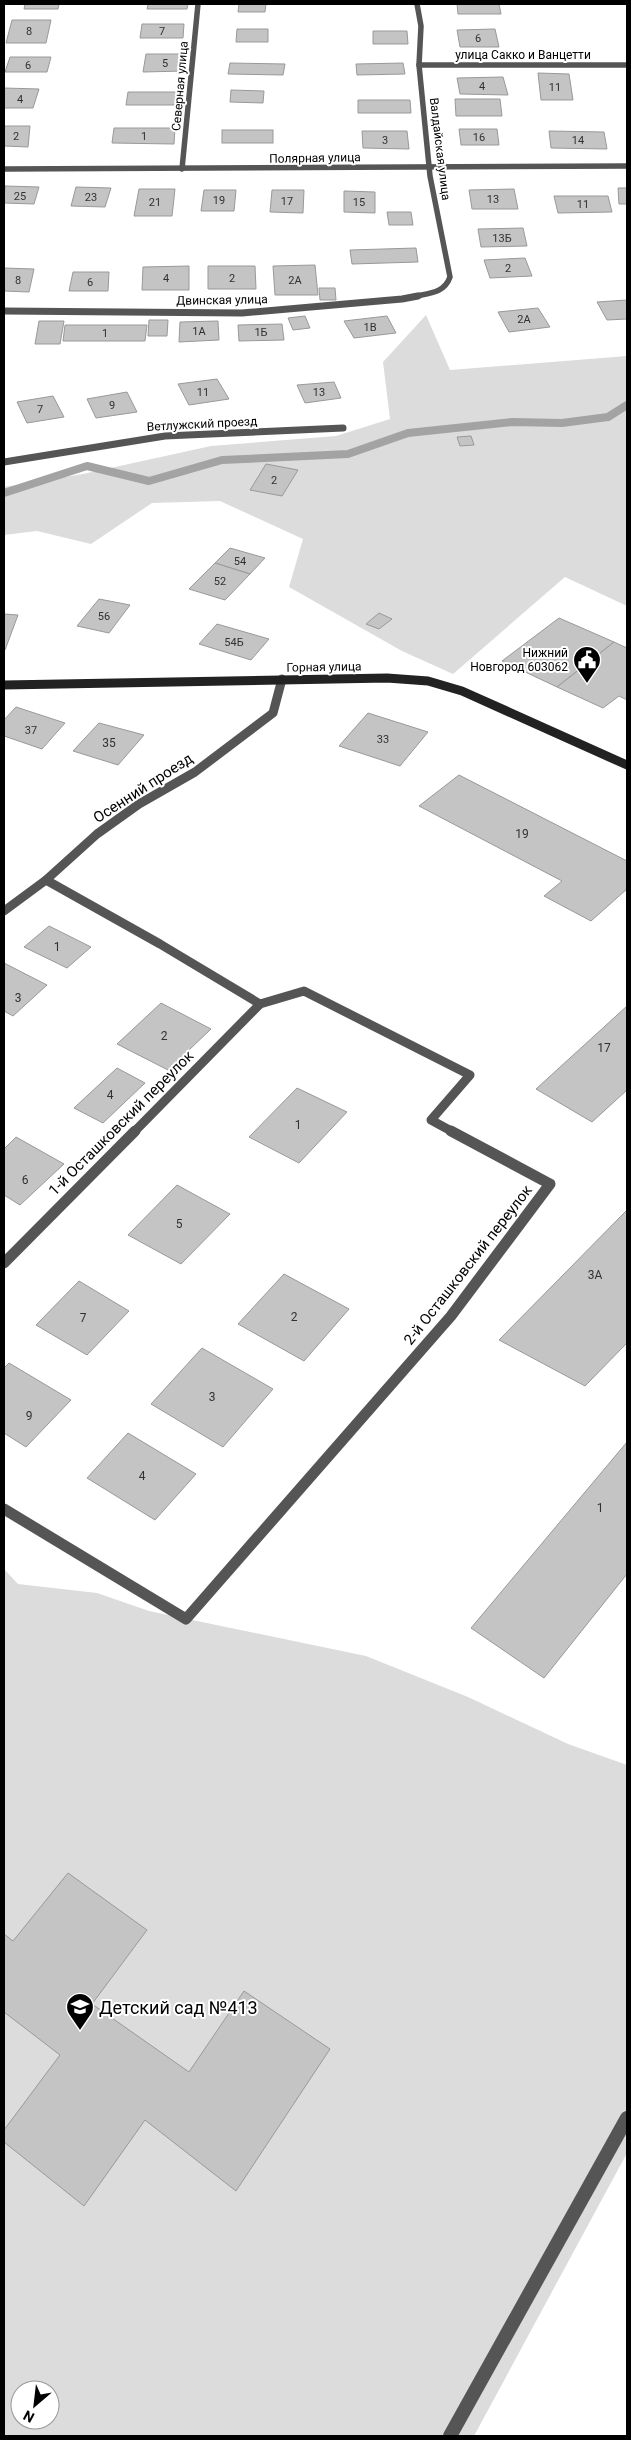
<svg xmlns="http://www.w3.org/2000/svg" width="631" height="2440" font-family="Roboto,sans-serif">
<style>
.green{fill:#dcdcdc;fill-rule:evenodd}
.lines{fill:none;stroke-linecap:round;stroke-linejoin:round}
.stream{stroke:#a3a3a3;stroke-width:8}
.building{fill:#c4c4c4;stroke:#999}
.street-far4{stroke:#555;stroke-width:5.5}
.street-far3{stroke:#555;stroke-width:7}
.street-far2{stroke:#555;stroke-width:9}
.street-far1{stroke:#555;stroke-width:11}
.street{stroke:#555;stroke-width:14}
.secondary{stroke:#222;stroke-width:9}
.labels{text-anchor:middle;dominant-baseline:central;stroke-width:4;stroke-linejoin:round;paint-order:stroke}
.far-number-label{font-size:11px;fill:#313131}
.far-street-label{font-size:12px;fill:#000;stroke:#fff}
.far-poi-label{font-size:12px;fill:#000;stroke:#fff;text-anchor:end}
.number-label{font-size:12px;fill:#313131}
.street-label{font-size:15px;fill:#000;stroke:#fff}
.near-poi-label{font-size:18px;fill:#000;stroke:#fff;text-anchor:start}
</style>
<rect width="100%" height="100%" fill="#fff"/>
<g class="green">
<polygon points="426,315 450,370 627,356 627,606 565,577 453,674 402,651 289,587 303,539 220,501 152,503 91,544 37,531 4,535 4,487 83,474 211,446 336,436 390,419 383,362"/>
<path d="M 4,1569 L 18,1584 L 97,1593 L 149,1611 L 366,1656 L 468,1697 L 568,1744 L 627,1765 L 627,2153 L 474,2436 L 4,2436 ZM 20,2390 L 50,2390 L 50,2420 L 20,2420 Z"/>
</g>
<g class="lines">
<polyline class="stream" points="4,493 87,466 149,481 222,460 348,454 408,433 512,422 562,423 608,417 627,405"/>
</g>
<g class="building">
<polygon points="25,4 59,4 58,9 24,9"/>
<polygon points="148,4 188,4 187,9 147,9"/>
<polygon points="239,4 266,4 265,12 238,12"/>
<polygon points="457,4 499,4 501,14 458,14"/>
<polygon points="12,20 51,20 46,43 6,43"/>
<polygon points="142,24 184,24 183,38 140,38"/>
<polygon points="237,29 268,29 268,42 236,42"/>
<polygon points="495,29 499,47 460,47 457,30"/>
<polygon points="373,31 407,31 408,44 373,44"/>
<polygon points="146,54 186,54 184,71 143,72"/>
<polygon points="10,57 51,57 47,72 5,72"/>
<polygon points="230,63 285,64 283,75 228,74"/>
<polygon points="403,63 405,74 357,75 356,64"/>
<polygon points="538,73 569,74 573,100 541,100"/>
<polygon points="503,77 508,95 460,94 457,78"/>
<polygon points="4,88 39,89 33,108 4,108"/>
<polygon points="231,90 264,91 263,103 230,102"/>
<polygon points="128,92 179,92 178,105 126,105"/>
<polygon points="455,99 500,99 502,116 456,116"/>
<polygon points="358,100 410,100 411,113 358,113"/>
<polygon points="4,126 30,126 28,147 4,146"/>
<polygon points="114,128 175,128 174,144 112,143"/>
<polygon points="459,129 497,129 499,145 461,145"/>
<rect x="222" y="130" width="51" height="13"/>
<polygon points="362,131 407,131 409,149 363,148"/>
<polygon points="549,131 604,132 607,149 551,148"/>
<polygon points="5,186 39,187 34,204 4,203"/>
<polygon points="76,187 111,188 105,207 71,206"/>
<polygon points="618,188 627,188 627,204 619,204"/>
<polygon points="139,189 175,189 172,216 134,216"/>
<polygon points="514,189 518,209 472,209 469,190"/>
<polygon points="204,190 236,190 234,211 201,211"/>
<polygon points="272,190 304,190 303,213 270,212"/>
<polygon points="344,191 375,192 375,213 344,212"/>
<polygon points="554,196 608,196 612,212 558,213"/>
<polygon points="387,212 411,212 413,225 389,225"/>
<polygon points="523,228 527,246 481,247 478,229"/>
<polygon points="416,248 418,262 352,264 350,250"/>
<polygon points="525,258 532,276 490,278 484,260"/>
<polygon points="315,265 318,295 275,295 273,266"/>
<polygon points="189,266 189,290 142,290 143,267"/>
<polygon points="208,266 255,266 256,289 208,289"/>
<polygon points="4,268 34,269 29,292 4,291"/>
<polygon points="73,272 109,272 108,291 69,291"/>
<polygon points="319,288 335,288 336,300 320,300"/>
<polygon points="627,300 627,319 607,320 597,302"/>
<polygon points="538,308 550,327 509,332 498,312"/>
<polygon points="305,316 310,328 293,330 288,318"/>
<polygon points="387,316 396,333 354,338 344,321"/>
<polygon points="149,320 168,320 167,336 148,336"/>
<polygon points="39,321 64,321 60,344 35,344"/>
<polygon points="218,321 219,340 179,342 180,322"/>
<polygon points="282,324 284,340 239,341 238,325"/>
<polygon points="65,325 147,325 145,341 63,341"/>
<polygon points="217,379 229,399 189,405 178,384"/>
<polygon points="334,382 341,398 305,403 297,385"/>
<polygon points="127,392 137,412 96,418 87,399"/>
<polygon points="53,396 64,417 27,423 17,402"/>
<polygon points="471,436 474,445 460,446 457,437"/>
<polygon points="266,464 298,470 282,496 250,490"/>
<polygon points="230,548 265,558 250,574 215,563"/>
<polygon points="215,563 250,574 225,600 189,589"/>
<polygon points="99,599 130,605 109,633 77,626"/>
<polygon points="379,613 392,619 379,629 366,624"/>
<polygon points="4,614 18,615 5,650 4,650"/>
<polygon points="559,618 614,642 557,687 502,661"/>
<polygon points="217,624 269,639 251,660 199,644"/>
<polygon points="614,642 627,648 627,700 619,696 603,708 557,687"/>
<polygon points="16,707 65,723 42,749 4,736 4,720"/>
<polygon points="368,713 428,732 400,766 339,746"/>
<polygon points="99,723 144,735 118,765 73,751"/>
<polygon points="459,775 627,861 627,889 591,921 544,896 562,881 419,806"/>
<polygon points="49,926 91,947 67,968 24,947"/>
<polygon points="4,963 47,985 13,1016 4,1011"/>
<polygon points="161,1003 211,1029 168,1070 117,1044"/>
<polygon points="627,1006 627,1090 592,1122 536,1089"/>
<polygon points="117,1068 145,1083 103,1123 74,1108"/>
<polygon points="297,1088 347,1112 299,1163 249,1137"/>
<polygon points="16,1137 64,1164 20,1205 4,1195 4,1149"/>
<polygon points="177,1185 230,1214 181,1264 128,1235"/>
<polygon points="627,1210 627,1343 585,1386 499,1340"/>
<polygon points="284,1274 349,1309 304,1361 238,1324"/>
<polygon points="79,1281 129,1311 87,1355 36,1325"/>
<polygon points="202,1348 273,1389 223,1447 151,1404"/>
<polygon points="9,1363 71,1400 26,1447 4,1433 4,1368"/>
<polygon points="128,1433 196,1474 155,1520 87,1478"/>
<polygon points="627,1442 627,1574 544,1678 471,1628"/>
<polygon points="68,1873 147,1930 92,2004 189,2072 244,1991 330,2049 236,2191 145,2120 84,2206 4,2142 4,2130 60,2055 4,2012 4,1934 13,1941"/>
</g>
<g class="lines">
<g class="street-far4">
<polyline points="419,65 627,65"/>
<polyline points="4,169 627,166"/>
<polyline points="182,169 198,4"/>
<path d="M 412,297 C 428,293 444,294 450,277 L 430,176 L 419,65 L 421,26 L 417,4"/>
</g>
<g class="street-far3">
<polyline points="4,311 242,313 402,299 418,296"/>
<polyline points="4,462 165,436 343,428"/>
</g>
<g class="street-far2">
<polyline points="46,880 160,944 260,1004"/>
<polyline points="4,911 46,880 97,834 139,804 195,772 273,713 282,679"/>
<polyline points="134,1132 260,1004 304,991 470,1075 431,1120 453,1132"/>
</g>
<g class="street-far1">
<polyline points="4,1263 135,1131"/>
<polyline points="4,1509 186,1619 451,1316 550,1184 451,1131"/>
</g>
<polyline class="street" points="450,2436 627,2118"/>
<polyline class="secondary" points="4,685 387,678 428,681 462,691 627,765"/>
</g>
<defs>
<symbol id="civic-pin" viewBox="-11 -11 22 30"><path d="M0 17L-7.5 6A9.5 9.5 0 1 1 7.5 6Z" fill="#000" stroke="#fff"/><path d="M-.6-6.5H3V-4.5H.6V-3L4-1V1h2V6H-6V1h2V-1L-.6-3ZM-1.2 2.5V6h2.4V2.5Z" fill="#fff"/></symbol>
<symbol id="school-pin" viewBox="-11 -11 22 30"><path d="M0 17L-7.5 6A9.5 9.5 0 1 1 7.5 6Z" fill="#000" stroke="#fff"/><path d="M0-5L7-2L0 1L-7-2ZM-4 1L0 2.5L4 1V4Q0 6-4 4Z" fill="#fff"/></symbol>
</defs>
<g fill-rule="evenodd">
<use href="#civic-pin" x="571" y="644" width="32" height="43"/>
<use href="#school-pin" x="64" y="1991" width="32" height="43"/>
</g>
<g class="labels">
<g class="far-number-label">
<text x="29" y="31">8</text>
<text x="162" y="31">7</text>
<text x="478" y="38">6</text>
<text x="165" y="63">5</text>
<text x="28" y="65">6</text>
<text x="482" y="86">4</text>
<text x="555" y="87">11</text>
<text x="20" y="99">4</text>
<text x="16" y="136">2</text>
<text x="144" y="136">1</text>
<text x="479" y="137">16</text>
<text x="385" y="140">3</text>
<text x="578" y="140">14</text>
<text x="20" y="196">25</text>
<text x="91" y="197">23</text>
<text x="493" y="199">13</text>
<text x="219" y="200">19</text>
<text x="287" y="201">17</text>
<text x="155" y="202">21</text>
<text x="359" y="202">15</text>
<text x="583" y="204">11</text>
<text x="502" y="238">13Б</text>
<text x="508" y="268">2</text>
<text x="166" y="278">4</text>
<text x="232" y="278">2</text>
<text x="18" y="280">8</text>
<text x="295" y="280">2А</text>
<text x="90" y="282">6</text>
<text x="524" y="319">2А</text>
<text x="370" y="327">1В</text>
<text x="199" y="331">1А</text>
<text x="261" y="332">1Б</text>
<text x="105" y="333">1</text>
<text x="203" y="392">11</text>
<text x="319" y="392">13</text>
<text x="112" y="405">9</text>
<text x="40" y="409">7</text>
<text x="274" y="480">2</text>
<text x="240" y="561">54</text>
<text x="220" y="581">52</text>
<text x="104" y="616">56</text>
<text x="234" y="642">54Б</text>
<text x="31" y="730">37</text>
<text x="383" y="739">33</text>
</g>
<g class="far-street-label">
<text x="523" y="55">улица Сакко и Ванцетти</text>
<text transform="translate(180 86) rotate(-85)">Северная улица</text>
<text transform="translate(440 149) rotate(83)">Валдайская улица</text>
<text transform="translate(315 158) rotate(-1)">Полярная улица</text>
<text transform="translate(222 300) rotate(-1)">Двинская улица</text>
<text transform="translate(202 424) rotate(-3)">Ветлужский проезд</text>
<text transform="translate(324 667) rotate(-1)">Горная улица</text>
</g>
<g class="far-poi-label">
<text x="568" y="653">Нижний<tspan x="568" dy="14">Новгород 603062</tspan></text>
</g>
<g class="number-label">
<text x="109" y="743">35</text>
<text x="522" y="834">19</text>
<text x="57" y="947">1</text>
<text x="18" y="998">3</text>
<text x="164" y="1036">2</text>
<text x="604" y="1048">17</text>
<text x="110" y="1095">4</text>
<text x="298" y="1125">1</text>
<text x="25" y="1180">6</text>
<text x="179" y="1224">5</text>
<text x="595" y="1275">3А</text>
<text x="294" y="1317">2</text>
<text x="83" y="1318">7</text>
<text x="212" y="1397">3</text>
<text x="29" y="1416">9</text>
<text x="142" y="1476">4</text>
<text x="600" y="1508">1</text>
</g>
<g class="street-label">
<text transform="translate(143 788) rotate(-33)">Осенний проезд</text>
<text transform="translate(121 1123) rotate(-45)">1-й Осташковский переулок</text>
<text transform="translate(468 1265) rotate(-52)">2-й Осташковский переулок</text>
</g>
<g class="near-poi-label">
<text x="99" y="2007">Детский сад №413</text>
</g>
</g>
<rect width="631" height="2440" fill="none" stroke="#000000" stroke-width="10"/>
<g transform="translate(35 2405) rotate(208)"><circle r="24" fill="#ffffff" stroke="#999999"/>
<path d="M0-4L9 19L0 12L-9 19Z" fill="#000000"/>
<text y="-8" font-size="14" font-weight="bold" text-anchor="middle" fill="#000000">N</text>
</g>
</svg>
